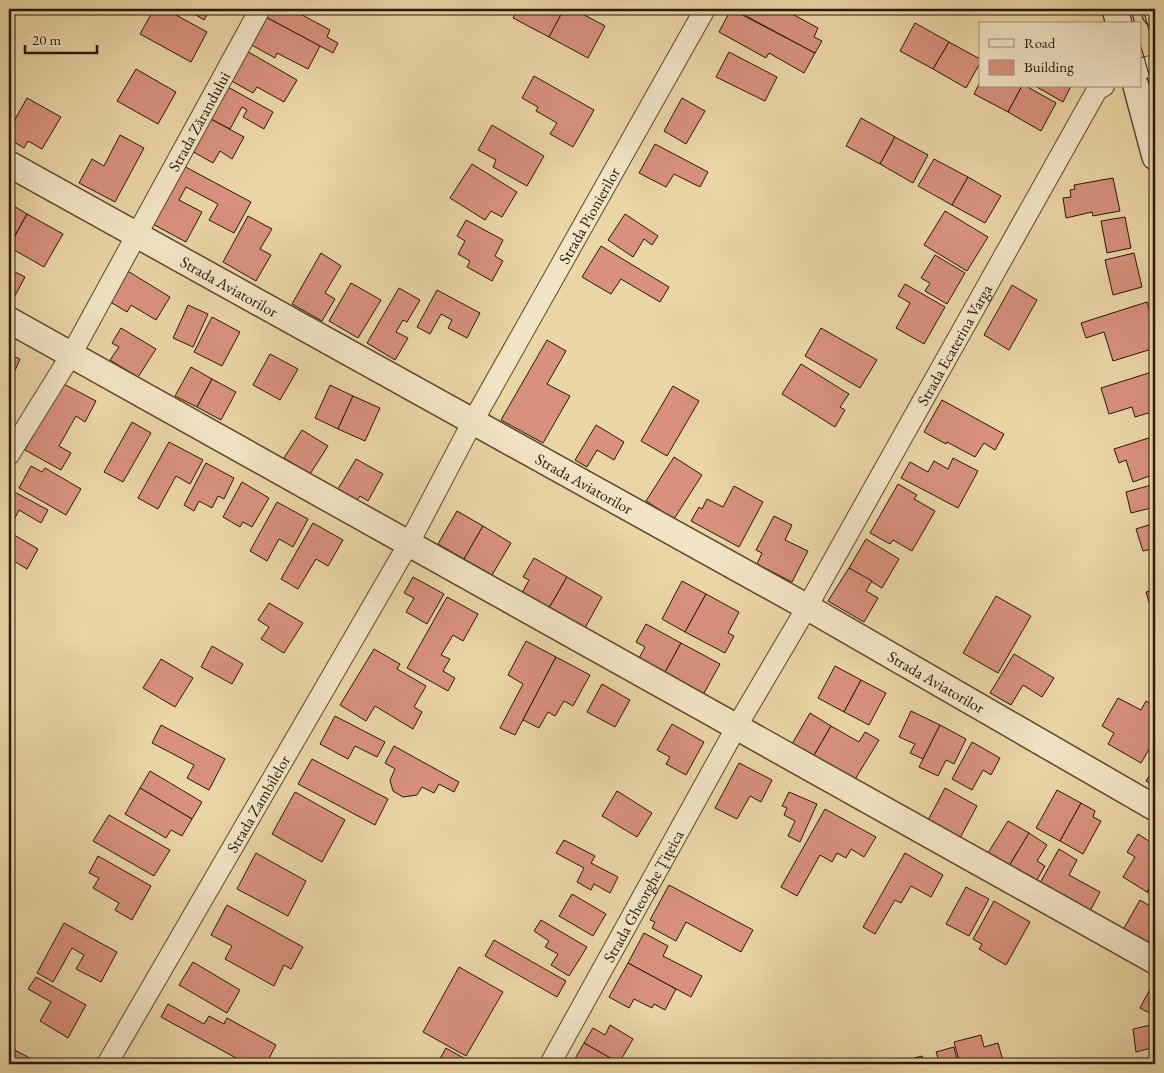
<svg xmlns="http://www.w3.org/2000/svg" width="1164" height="1073" font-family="'EB Garamond',serif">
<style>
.building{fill:#d8917d;stroke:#271904}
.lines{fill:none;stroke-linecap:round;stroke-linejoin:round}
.minor-casing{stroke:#58482c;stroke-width:22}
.tertiary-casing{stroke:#58482c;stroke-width:28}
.minor{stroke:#f1e4c4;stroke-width:20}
.tertiary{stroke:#f1e4c4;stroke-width:25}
.tram{stroke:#271904;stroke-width:1}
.labels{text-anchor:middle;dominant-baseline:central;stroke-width:4;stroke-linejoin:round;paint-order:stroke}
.street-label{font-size:16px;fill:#271904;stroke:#f1e4c4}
</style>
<rect width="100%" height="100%" fill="#ead5a5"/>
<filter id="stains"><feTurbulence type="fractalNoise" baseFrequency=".004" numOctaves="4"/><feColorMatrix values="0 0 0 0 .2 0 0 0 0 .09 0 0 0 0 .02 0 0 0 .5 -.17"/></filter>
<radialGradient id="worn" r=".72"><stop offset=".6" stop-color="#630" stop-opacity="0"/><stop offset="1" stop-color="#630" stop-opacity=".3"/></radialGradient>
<g class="building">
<polygon points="154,9 165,9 207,32 191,62 140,34"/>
<polygon points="179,9 210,9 204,20 188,10 186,13"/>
<polygon points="266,9 297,9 295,11 330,30 327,37 338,43 333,53 262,15"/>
<polygon points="518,9 564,9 549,37 513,18"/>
<polygon points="564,9 573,9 605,26 588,58 549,37"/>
<polygon points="731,9 815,53 804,73 769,53 766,58 719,32"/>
<polygon points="733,9 783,9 818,28 814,37 822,41 815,53"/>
<polygon points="262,15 320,46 308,69 277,53 275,58 248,43"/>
<polygon points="915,23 949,42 933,69 900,51"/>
<polygon points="949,42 980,59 980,63 966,88 933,69"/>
<polygon points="245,50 297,80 284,102 257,87 253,93 228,79"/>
<polygon points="729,52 777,77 765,101 716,77"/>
<polygon points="136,69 176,92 158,124 117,101"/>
<polygon points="534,76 594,110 573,147 550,134 557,123 536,111 538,107 522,98"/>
<polygon points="980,82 980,86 1022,86 1008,112 974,94"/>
<polygon points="226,86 273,112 264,129 243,117 247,110 242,107 230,129 209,118"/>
<polygon points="1022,86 1026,86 1056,103 1041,131 1008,112"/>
<polygon points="1035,86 1071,86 1063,102"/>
<polygon points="27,98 61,117 42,149 28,141 24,148 9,139 9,130"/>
<polygon points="682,98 705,111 686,144 664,131"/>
<polygon points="209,118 244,137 232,159 220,151 213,163 190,150"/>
<polygon points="861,118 895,137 880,164 846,146"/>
<polygon points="492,125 544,156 527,186 493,167 496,160 478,150"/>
<polygon points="120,135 144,148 115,202 79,183 92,159 104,166"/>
<polygon points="895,137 928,155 913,183 880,164"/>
<polygon points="655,144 708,172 700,187 674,174 666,187 639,173"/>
<polygon points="934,159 968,177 952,205 918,186"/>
<polygon points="180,164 251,202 234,233 209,220 218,204 186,187 179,200 202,212 186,242 149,222"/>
<polygon points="472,164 517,192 502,217 491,211 485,220 450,198"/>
<polygon points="968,177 1001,196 985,223 952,205"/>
<polygon points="1113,178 1120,211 1093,216 1092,212 1066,218 1063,198 1071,197 1070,190 1075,189 1074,185"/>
<polygon points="9,203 27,214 9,246"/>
<polygon points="945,211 988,237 967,271 924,245"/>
<polygon points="27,214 63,234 44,267 9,247"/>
<polygon points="625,214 658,236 652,245 644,239 633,257 608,240"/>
<polygon points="248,216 272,229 260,249 271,255 256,281 223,262"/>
<polygon points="1125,217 1131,248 1107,253 1101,221"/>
<polygon points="466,220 503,240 495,256 503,261 492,281 467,267 470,261 458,254 465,241 457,236"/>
<polygon points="601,246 669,287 660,302 621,279 611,294 582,277"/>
<polygon points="321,253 341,266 325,293 335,299 322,321 292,304"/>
<polygon points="1134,253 1142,287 1113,295 1105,260"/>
<polygon points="935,255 965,273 947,304 925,291 930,283 921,278"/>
<polygon points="9,269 25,277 9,307"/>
<polygon points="126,270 170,297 156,320 131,305 127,312 107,300"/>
<polygon points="351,283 381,300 358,338 329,321"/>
<polygon points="905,284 945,307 924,344 896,328 910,303 898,296"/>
<polygon points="1012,285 1037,300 1009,350 984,335"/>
<polygon points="399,288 420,300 407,322 403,320 396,332 408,338 395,360 367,343"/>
<polygon points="437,290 480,313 467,338 448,328 452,320 441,314 430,334 417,327"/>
<polygon points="1147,302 1155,327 1155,348 1113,361 1104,332 1086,338 1081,323"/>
<polygon points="188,305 208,314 193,347 173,338"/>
<polygon points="212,317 240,332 222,366 194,352"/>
<polygon points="121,328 156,349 138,377 110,360 119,347 112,343"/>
<polygon points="821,328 877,360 860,388 805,356"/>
<polygon points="547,340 566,351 547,384 570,396 543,443 501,420"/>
<polygon points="9,354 20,359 9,384"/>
<polygon points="270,354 298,369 280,400 253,385"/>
<polygon points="801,364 849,394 840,407 845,410 835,427 782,394"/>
<polygon points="191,367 212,379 197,407 175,396"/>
<polygon points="1155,371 1155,411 1135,417 1132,407 1109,414 1101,388"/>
<polygon points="212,379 236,392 221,420 197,407"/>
<polygon points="62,383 96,401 85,422 76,416 59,446 71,453 61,470 25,450"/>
<polygon points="330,385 353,396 338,429 315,418"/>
<polygon points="673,386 699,401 667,456 641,441"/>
<polygon points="353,396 380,408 365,441 338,429"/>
<polygon points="942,400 1004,434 995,450 984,443 975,457 947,442 946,444 924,432"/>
<polygon points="132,422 151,433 123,482 104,472"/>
<polygon points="596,425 624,442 614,460 597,450 587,467 575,460"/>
<polygon points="302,430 328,446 310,474 284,458"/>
<polygon points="1155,436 1155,464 1151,465 1155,474 1133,482 1126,460 1119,463 1114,449"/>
<polygon points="169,442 203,460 190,484 176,476 158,509 138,498"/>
<polygon points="674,457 702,475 674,519 646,501"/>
<polygon points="953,458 978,471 958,508 901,478 910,462 928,472 934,461 948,469"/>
<polygon points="356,459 383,474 368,501 360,496 357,500 338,489"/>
<polygon points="206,463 234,478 224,499 218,496 212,508 199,501 194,511 184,505"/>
<polygon points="31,466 42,472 45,468 81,489 66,515 19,488"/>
<polygon points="242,482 269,498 252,527 243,522 240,527 223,517"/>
<polygon points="898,484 917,495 914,499 935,511 912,551 893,540 890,544 870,533"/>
<polygon points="1155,484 1155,507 1131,513 1126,492"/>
<polygon points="734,486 763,502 739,547 691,521 699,507 702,509 707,499 723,507"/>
<polygon points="9,489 48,510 41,523 19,510 11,526 9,525"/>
<polygon points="277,502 308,519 293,547 279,539 267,561 250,551"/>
<polygon points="457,511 483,526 464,559 438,544"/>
<polygon points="774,516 792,525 785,540 808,551 792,582 757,564 762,553 756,550"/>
<polygon points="313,523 343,540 328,566 316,559 298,589 281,579"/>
<polygon points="1155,523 1155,548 1143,551 1136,529"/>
<polygon points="483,526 511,543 492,575 464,559"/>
<polygon points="9,532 38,549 27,569 9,558"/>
<polygon points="866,539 899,559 882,588 849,568"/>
<polygon points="534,558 567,577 549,608 522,593 529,580 523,577"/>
<polygon points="849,568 872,581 866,591 878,598 864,622 828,601"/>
<polygon points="413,577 444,594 427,624 406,612 414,598 404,593"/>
<polygon points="567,577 602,597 585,628 549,608"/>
<polygon points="682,581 706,594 685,632 662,619"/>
<polygon points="1155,590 1155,604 1150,605 1146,592"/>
<polygon points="706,594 739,612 728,633 734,636 725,653 685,632"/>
<polygon points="996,596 1031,616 998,673 963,653"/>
<polygon points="447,597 478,614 463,641 453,635 441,655 450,659 443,671 455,678 448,691 407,668"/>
<polygon points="269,603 303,623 284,653 261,639 269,627 258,620"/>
<polygon points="646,624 681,643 664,674 638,660 645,647 636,642"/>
<polygon points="526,641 556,657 515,735 500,728 523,684 508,675"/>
<polygon points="681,643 720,664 703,695 664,674"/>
<polygon points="212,646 243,664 232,684 201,667"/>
<polygon points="374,649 400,664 397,669 426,686 414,707 422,712 413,729 375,706 366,721 340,705"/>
<polygon points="1014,654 1054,678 1042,697 1023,685 1011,705 990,693"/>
<polygon points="556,657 590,675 573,706 564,701 555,716 548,712 539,728 523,720"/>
<polygon points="161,659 193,678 175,707 143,688"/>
<polygon points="835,666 861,680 844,712 818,698"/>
<polygon points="861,680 886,693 869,725 844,712"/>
<polygon points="602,684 630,700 615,727 587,712"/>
<polygon points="1118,698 1141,710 1146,701 1155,707 1155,739 1141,763 1108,744 1114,733 1102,726"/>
<polygon points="911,711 940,725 923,759 910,753 915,744 899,737"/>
<polygon points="810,713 831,726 813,757 792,744"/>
<polygon points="335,716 385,742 377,757 355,746 348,759 320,744"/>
<polygon points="672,724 704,742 686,775 666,764 670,757 657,750"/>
<polygon points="161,725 225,759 209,790 187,778 194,765 152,743"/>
<polygon points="940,725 966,739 954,764 946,760 938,776 919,767"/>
<polygon points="831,726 859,742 865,732 879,740 854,781 813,757"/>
<polygon points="972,742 1000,758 991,775 983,770 972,790 952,779"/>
<polygon points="394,746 459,782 454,792 439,784 434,793 422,787 417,795 403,797 393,791 390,780 395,769 385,763"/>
<polygon points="312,759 388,799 375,825 298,784"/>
<polygon points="739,763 772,780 761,802 750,796 737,819 715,808"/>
<polygon points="1155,767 1155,787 1146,781"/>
<polygon points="150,771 202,802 192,819 140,788"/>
<polygon points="140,788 192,819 182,836 171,830 166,838 125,814"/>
<polygon points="945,788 977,806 959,840 927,822"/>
<polygon points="1057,790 1081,803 1060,841 1036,828"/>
<polygon points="617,791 652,813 637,837 602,816"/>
<polygon points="295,792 345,820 322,862 272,834"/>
<polygon points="789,792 817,804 800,842 788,836 795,821 784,815 787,808 782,806"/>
<polygon points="1081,803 1095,811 1093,817 1101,821 1083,854 1060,841"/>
<polygon points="825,809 876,837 864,857 851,849 846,858 837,853 832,862 820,855 797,896 781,887"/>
<polygon points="109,815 170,850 154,876 93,841"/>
<polygon points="1008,821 1029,833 1009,866 988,853"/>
<polygon points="1029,833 1047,845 1037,861 1045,866 1035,883 1009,866"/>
<polygon points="1138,834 1155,845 1155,879 1147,892 1123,877 1135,857 1127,852"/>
<polygon points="564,840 595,856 591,863 618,877 610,893 594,884 591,890 577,882 584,868 556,853"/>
<polygon points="1059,849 1077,860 1069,875 1100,892 1090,911 1040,883"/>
<polygon points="256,853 306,881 288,916 237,889"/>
<polygon points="905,853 943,875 931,897 911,886 901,903 895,900 875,934 863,927"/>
<polygon points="98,856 151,886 132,920 115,910 119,903 93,888 99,878 89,873"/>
<polygon points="1155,879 1155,896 1147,892"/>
<polygon points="669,885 753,930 741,952 686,922 676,941 652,928 655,922 650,920"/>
<polygon points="966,887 989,899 969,936 946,924"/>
<polygon points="572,894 606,914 593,936 559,916"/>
<polygon points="1140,900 1155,909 1155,933 1148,945 1123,930"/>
<polygon points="994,901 1030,922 1006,965 979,949 982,944 973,939"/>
<polygon points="227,905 303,947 291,969 284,965 274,986 225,959 232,946 211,935"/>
<polygon points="541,920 587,947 569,976 551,965 558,954 545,947 549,941 534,931"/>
<polygon points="64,923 117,952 101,982 76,969 84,955 72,948 53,982 37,973"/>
<polygon points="644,933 668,946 663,956 702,976 691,997 628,963"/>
<polygon points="1155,933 1155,949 1148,945"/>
<polygon points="494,940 566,981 557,997 485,956"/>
<polygon points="193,962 240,990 227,1013 179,985"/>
<polygon points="628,963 676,989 665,1010 654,1004 652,1008 634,999 629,1008 609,997"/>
<polygon points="459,967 503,992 466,1056 423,1032"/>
<polygon points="36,977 86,1005 68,1038 40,1021 51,1002 28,989"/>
<polygon points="1150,989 1155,992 1155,1016 1140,1008"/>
<polygon points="168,1004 204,1024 209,1016 224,1024 227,1018 276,1045 266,1064 247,1064 161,1017"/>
<polygon points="1155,1024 1155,1047 1136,1052 1133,1029"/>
<polygon points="610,1025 633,1039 619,1063 584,1043 593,1028 605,1035"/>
<polygon points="981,1035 984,1047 998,1043 1004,1064 960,1064 954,1042"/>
<polygon points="584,1043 619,1063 618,1064 572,1064"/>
<polygon points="9,1047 41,1064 9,1064"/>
<polygon points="954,1047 958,1064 940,1064 936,1052"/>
<polygon points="446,1048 474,1064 437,1064"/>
<polygon points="922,1056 924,1064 892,1064"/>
<polygon points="217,1058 228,1064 213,1064"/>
</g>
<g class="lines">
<defs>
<g id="minor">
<polyline points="1140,69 1155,65"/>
<path id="s1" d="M 9,455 L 71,355 L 260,9"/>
<path id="s2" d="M 107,1064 L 409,543 L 473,421 L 705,9"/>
<path id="s3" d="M 550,1064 L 737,726 L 807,607 L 1097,90 L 1104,86"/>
</g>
<g id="tertiary">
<polyline points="1115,9 1119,24"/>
<polyline points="1154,9 1155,13"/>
<polyline points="1136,86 1155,157"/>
<path id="s4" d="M 9,164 L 807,607 L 1155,808"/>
<polyline points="9,320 1155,961"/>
</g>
</defs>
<use href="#minor" class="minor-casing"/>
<use href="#tertiary" class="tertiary-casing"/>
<use href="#minor" class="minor"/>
<use href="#tertiary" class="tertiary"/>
<g class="tram">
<polyline points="1131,9 1135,24"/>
<polyline points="1143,9 1155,51"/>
<polyline points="1140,43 1155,96"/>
</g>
</g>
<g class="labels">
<g class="street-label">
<text stroke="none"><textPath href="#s1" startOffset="384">Strada Zărandului</textPath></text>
<text stroke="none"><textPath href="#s2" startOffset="976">Strada Pionierilor</textPath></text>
<text stroke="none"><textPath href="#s4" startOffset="252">Strada Aviatorilor</textPath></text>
<text stroke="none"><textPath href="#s3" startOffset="825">Strada Ecaterina Varga</textPath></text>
<text stroke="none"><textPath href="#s4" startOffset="658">Strada Aviatorilor</textPath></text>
<text stroke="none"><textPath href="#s4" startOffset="1062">Strada Aviatorilor</textPath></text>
<text stroke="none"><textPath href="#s2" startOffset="301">Strada Zambilelor</textPath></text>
<text stroke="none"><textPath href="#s3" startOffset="192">Strada Gheorghe Țițeica</textPath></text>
</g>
</g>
<rect width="1164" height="1073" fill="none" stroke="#ead5a5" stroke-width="30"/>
<rect x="10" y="10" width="1144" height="1053" fill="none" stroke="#271904" stroke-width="2.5"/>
<rect x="15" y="15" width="1134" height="1043" fill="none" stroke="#271904"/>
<rect x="979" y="22" width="162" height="65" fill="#f1e4c4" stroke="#a09377"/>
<rect x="989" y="39" width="25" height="8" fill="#f1e4c4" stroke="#a09377"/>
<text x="1024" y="48" font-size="15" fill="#271904">Road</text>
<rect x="989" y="60" width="25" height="15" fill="#d8917d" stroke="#a09377"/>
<text x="1024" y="72" font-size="15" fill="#271904">Building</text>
<path d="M25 45v8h72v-8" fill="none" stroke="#271904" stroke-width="2.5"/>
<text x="32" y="45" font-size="15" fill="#271904" stroke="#f1e4c4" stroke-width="4" paint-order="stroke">20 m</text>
<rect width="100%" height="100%" filter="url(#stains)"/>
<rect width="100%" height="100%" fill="url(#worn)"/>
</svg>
